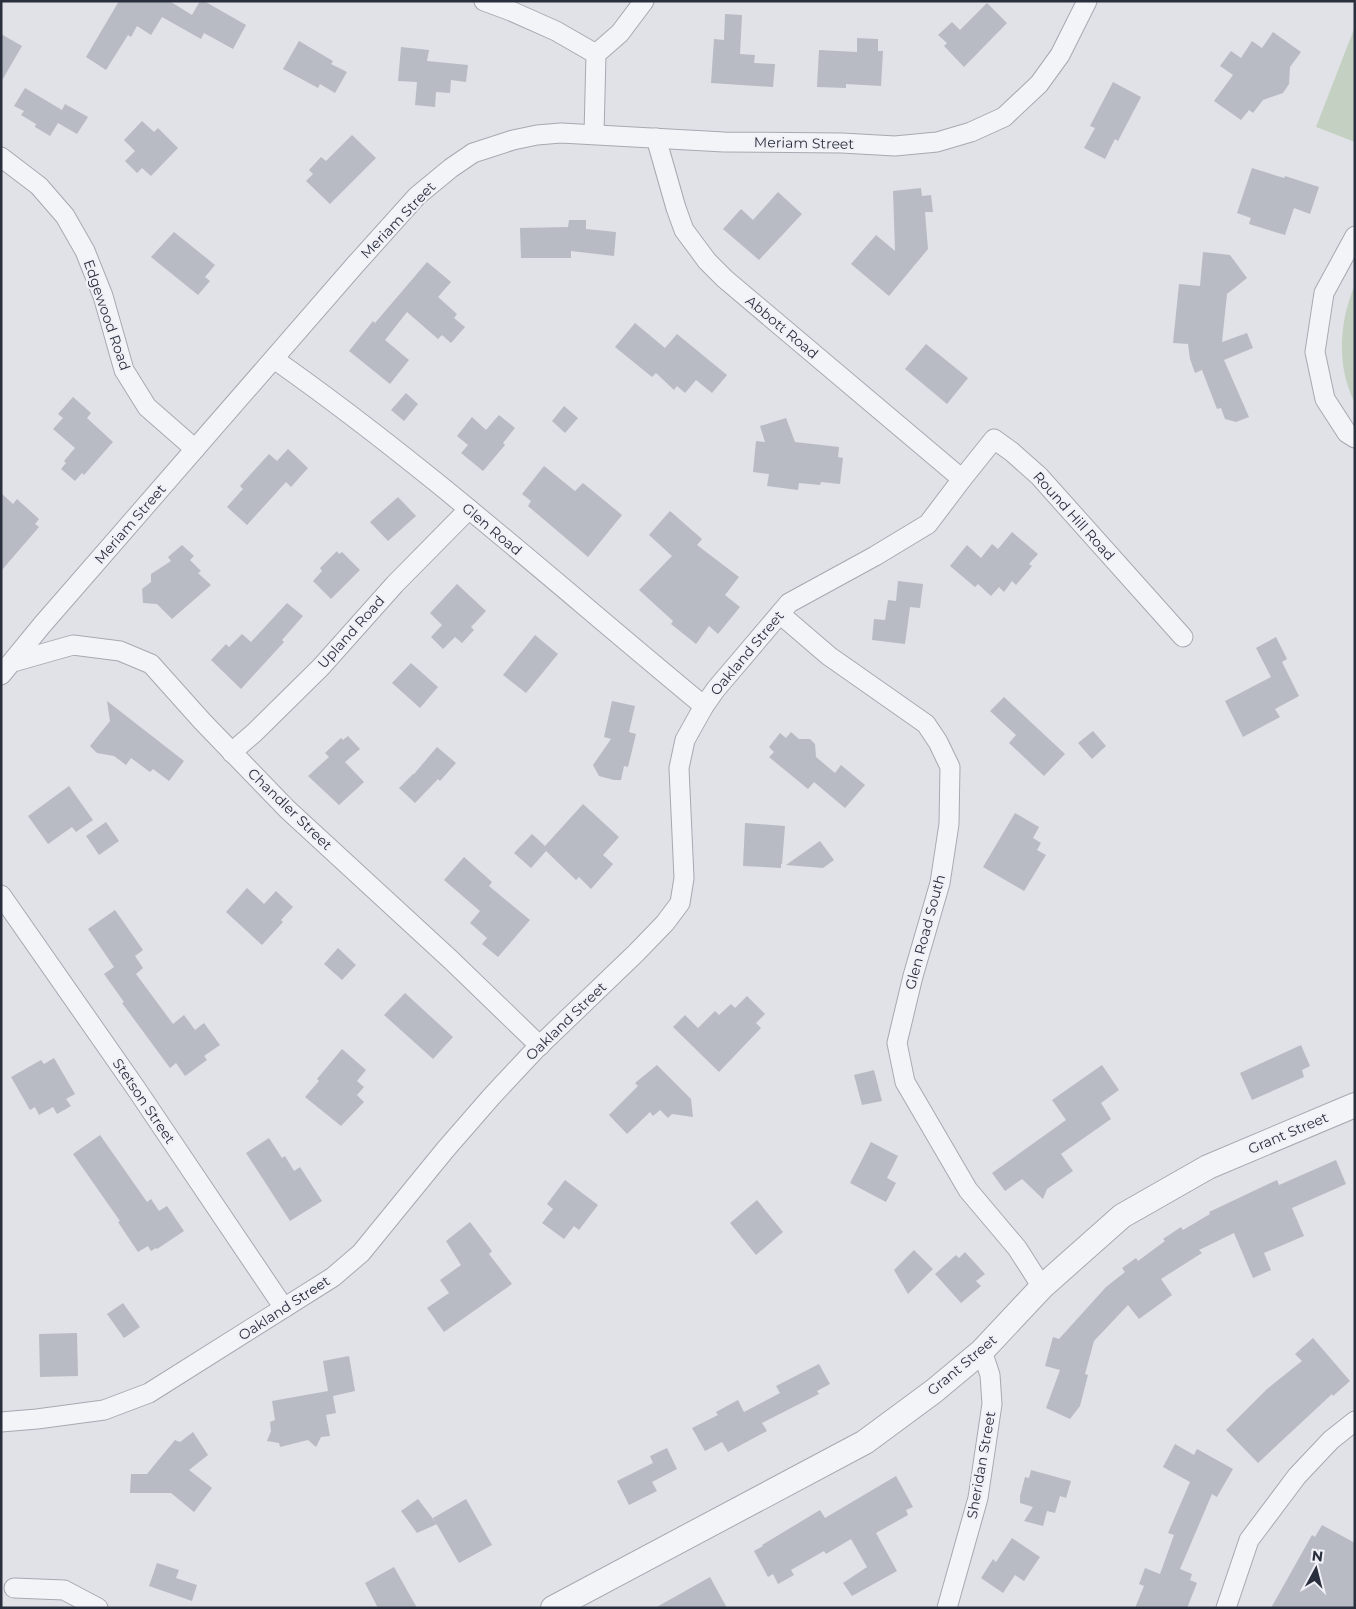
<svg xmlns="http://www.w3.org/2000/svg" width="1356" height="1609" font-family="Montserrat,sans-serif">
<style>
.green{fill:#c4d1c2}
.building{fill:#b8bbc4}
.lines{fill:none;stroke-linecap:round;stroke-linejoin:round}
.minor-casing{stroke:#a6a9b2;stroke-width:21}
.tertiary-casing{stroke:#a6a9b2;stroke-width:26}
.minor{stroke:#f3f4f7;stroke-width:19}
.tertiary{stroke:#f3f4f7;stroke-width:24}
.labels{text-anchor:middle;dominant-baseline:central;stroke-width:4.5;stroke-linejoin:round;paint-order:stroke}
.street-label{font-size:14px;fill:#2a2f3e;stroke:#f0f1f6}
</style>
<rect width="100%" height="100%" fill="#e0e2e8"/>
<g class="green">
<polygon points="1354,29 1355,29 1355,142 1316,127"/>
<path d="M 1355,285 L 1355,403 C 1336,367 1339,321 1355,285 Z"/>
</g>
<g class="building">
<polygon points="119,1 171,1 171,2 192,15 200,1 204,1 246,25 233,49 204,33 201,39 162,17 151,35 137,26 131,37 128,35 106,70 86,57"/>
<polygon points="987,3 1007,23 964,67 944,46 947,43 938,35 952,22 960,30"/>
<polygon points="725,14 742,15 740,54 755,55 754,63 775,64 773,87 711,83 714,39 724,40"/>
<polygon points="1273,32 1301,52 1290,67 1289,84 1283,93 1263,100 1253,113 1249,110 1241,120 1214,101 1233,75 1220,66 1231,51 1241,58 1252,41 1262,48"/>
<polygon points="1,34 22,46 1,82"/>
<polygon points="857,38 878,39 878,51 883,51 881,86 846,84 846,88 817,87 819,50 857,52"/>
<polygon points="299,41 333,61 331,64 347,72 335,93 320,84 318,88 283,69"/>
<polygon points="401,47 429,50 427,61 468,65 466,82 451,80 450,93 436,92 435,107 415,105 417,82 398,81"/>
<polygon points="1113,82 1141,97 1118,141 1115,139 1105,159 1084,148 1095,128 1090,126"/>
<polygon points="25,88 62,110 65,104 88,117 77,134 58,123 50,136 35,127 36,124 21,115 24,111 14,106"/>
<polygon points="142,121 154,132 158,128 178,148 151,176 142,168 137,173 125,161 135,151 124,140"/>
<polygon points="352,135 376,158 330,204 306,181 313,174 309,170 321,157 326,161"/>
<polygon points="1252,168 1284,178 1285,176 1319,187 1310,214 1294,208 1285,235 1249,224 1251,218 1237,213"/>
<polygon points="921,188 922,196 931,195 933,212 925,212 928,249 889,296 851,264 876,235 895,251 893,191"/>
<polygon points="778,192 802,214 759,260 723,229 741,209 753,220"/>
<polygon points="569,220 586,220 586,229 616,232 614,256 571,251 571,258 521,258 520,228 568,227"/>
<polygon points="174,232 215,265 205,277 210,281 198,295 151,257"/>
<polygon points="1203,252 1230,255 1247,278 1227,294 1222,342 1247,333 1253,348 1224,360 1249,417 1236,422 1225,419 1221,408 1217,409 1202,370 1195,373 1190,359 1188,344 1173,343 1179,284 1200,286"/>
<polygon points="427,262 451,282 438,297 457,314 454,318 465,327 451,343 442,335 438,339 407,312 385,340 409,360 390,384 349,351 373,321 375,323"/>
<polygon points="635,323 665,348 677,334 727,375 712,393 696,380 685,393 677,386 674,390 656,373 652,377 615,347"/>
<polygon points="926,344 968,378 947,404 905,369"/>
<polygon points="406,393 418,404 404,421 391,410"/>
<polygon points="73,397 91,413 87,418 113,442 84,475 82,473 75,481 61,469 66,463 64,461 75,448 53,429 63,418 58,414"/>
<polygon points="564,406 578,418 565,433 552,421"/>
<polygon points="499,415 515,428 503,443 505,445 483,471 461,453 468,445 457,436 472,417 486,430"/>
<polygon points="786,418 795,442 839,447 838,457 843,458 840,484 821,482 820,485 799,483 798,490 767,486 769,474 753,472 756,441 765,442 760,426"/>
<polygon points="288,449 308,468 291,487 286,482 247,525 227,507 243,489 240,486 269,454 277,461"/>
<polygon points="544,466 575,491 583,483 622,515 588,557 528,506 531,501 522,494"/>
<polygon points="1,493 13,504 17,499 39,519 35,524 39,527 1,571"/>
<polygon points="398,497 416,516 388,541 370,522"/>
<polygon points="670,511 702,539 697,545 739,577 725,595 740,607 718,634 709,626 696,644 671,624 673,621 639,590 672,556 649,535"/>
<polygon points="1012,532 1038,554 1029,564 1032,566 1016,585 1012,581 1004,592 999,587 991,596 978,584 975,587 950,566 967,545 981,558 992,544 998,549"/>
<polygon points="182,545 194,556 190,560 201,571 198,573 211,585 172,619 157,604 143,603 142,589 151,582 151,574 171,561 168,557"/>
<polygon points="337,551 339,554 342,552 360,570 331,599 313,581 322,571 320,568"/>
<polygon points="898,581 923,584 920,608 910,607 905,644 872,640 874,619 885,620 888,600 896,601"/>
<polygon points="457,584 486,611 471,627 474,630 462,643 455,637 443,649 431,637 442,625 430,613"/>
<polygon points="287,603 303,616 282,640 284,642 241,689 211,660 226,644 229,647 242,634 251,642"/>
<polygon points="535,635 558,654 526,693 503,675"/>
<polygon points="1276,637 1287,659 1282,662 1299,696 1275,709 1280,717 1243,737 1225,701 1271,677 1256,648"/>
<polygon points="411,663 438,687 420,708 392,683"/>
<polygon points="1004,697 1065,754 1044,776 1009,743 1016,735 990,711"/>
<polygon points="107,701 184,761 169,781 153,769 150,772 131,758 126,765 114,756 97,753 90,746 110,721"/>
<polygon points="612,701 635,706 629,732 636,734 628,767 624,766 621,780 614,780 599,776 593,765 611,739 604,737"/>
<polygon points="1093,731 1106,746 1092,759 1078,743"/>
<polygon points="791,732 799,739 810,739 815,744 816,757 835,773 841,765 865,785 845,808 814,782 808,789 769,757 774,752 769,747 780,733 786,738"/>
<polygon points="348,736 360,749 345,762 364,782 339,805 308,776 329,757 325,753 341,738 343,740"/>
<polygon points="437,747 456,763 440,781 438,779 415,803 399,788 413,774 414,774"/>
<polygon points="69,786 93,820 76,832 72,827 48,844 28,816"/>
<polygon points="583,804 619,837 603,855 613,864 591,889 579,877 576,880 546,851 531,868 514,853 532,834 545,846"/>
<polygon points="1015,813 1039,827 1033,838 1041,843 1037,850 1046,855 1024,891 983,867"/>
<polygon points="106,822 119,841 99,855 86,836"/>
<polygon points="745,823 785,826 782,864 781,864 781,868 743,866"/>
<polygon points="820,841 834,860 823,868 786,865"/>
<polygon points="464,857 492,882 489,886 530,920 498,957 482,944 487,938 470,923 480,911 444,880"/>
<polygon points="247,888 264,904 276,891 293,907 281,920 283,922 262,945 226,912"/>
<polygon points="115,910 143,950 135,956 143,968 136,974 173,1024 184,1015 195,1030 204,1023 220,1045 204,1056 207,1060 185,1076 176,1063 170,1068 122,1003 124,1002 104,974 114,967 88,929"/>
<polygon points="338,948 356,965 342,980 324,964"/>
<polygon points="405,993 453,1037 433,1059 384,1015"/>
<polygon points="747,996 765,1014 756,1023 761,1028 719,1072 673,1027 685,1015 698,1028 715,1011 719,1015 731,1004 735,1008"/>
<polygon points="1301,1045 1310,1066 1302,1070 1304,1077 1252,1100 1240,1073"/>
<polygon points="342,1049 366,1070 357,1081 364,1087 357,1095 364,1102 341,1126 305,1097 319,1081 317,1079"/>
<polygon points="54,1058 75,1094 66,1099 71,1106 57,1114 53,1107 39,1115 35,1107 30,1110 11,1077 41,1060 44,1064"/>
<polygon points="657,1065 691,1099 693,1117 672,1114 668,1118 660,1110 653,1116 650,1112 627,1134 609,1115 638,1086 635,1083"/>
<polygon points="1102,1065 1119,1090 1101,1103 1111,1119 1061,1154 1073,1171 1047,1189 1043,1199 1022,1179 1005,1191 992,1173 1066,1120 1052,1100"/>
<polygon points="874,1070 882,1101 862,1105 854,1075"/>
<polygon points="100,1135 147,1202 151,1199 159,1211 167,1206 184,1231 157,1249 156,1248 151,1251 148,1246 138,1252 118,1222 120,1221 73,1154"/>
<polygon points="269,1138 282,1158 285,1156 294,1171 300,1167 322,1201 290,1221 246,1153"/>
<polygon points="871,1142 898,1156 887,1178 896,1183 886,1202 850,1183"/>
<polygon points="1336,1160 1346,1184 1292,1208 1304,1236 1264,1253 1271,1270 1253,1278 1234,1233 1199,1250 1202,1253 1161,1279 1172,1295 1139,1319 1128,1305 1094,1341 1085,1374 1088,1375 1080,1406 1070,1419 1046,1408 1060,1370 1045,1366 1053,1337 1059,1339 1106,1287 1125,1272 1122,1268 1136,1258 1138,1261 1165,1241 1163,1239 1181,1227 1183,1230 1210,1214 1209,1212 1277,1180 1279,1185"/>
<polygon points="565,1180 598,1205 579,1230 574,1226 564,1239 542,1223 553,1209 547,1204"/>
<polygon points="757,1200 783,1232 756,1255 730,1223"/>
<polygon points="470,1222 492,1251 489,1254 512,1284 444,1332 427,1308 449,1293 440,1280 461,1265 446,1241"/>
<polygon points="914,1250 933,1269 908,1294 894,1270"/>
<polygon points="965,1252 985,1274 976,1281 981,1286 961,1303 935,1274 956,1255 959,1258"/>
<polygon points="123,1303 140,1327 124,1338 107,1314"/>
<polygon points="77,1333 78,1376 40,1377 39,1334"/>
<polygon points="1313,1338 1350,1381 1333,1396 1332,1394 1258,1463 1226,1430 1267,1389 1302,1361 1295,1354"/>
<polygon points="349,1356 355,1391 333,1396 336,1413 326,1415 330,1436 321,1437 316,1447 308,1440 280,1447 279,1443 267,1441 271,1431 270,1422 275,1420 272,1401 328,1391 323,1361"/>
<polygon points="819,1364 830,1384 817,1391 819,1394 762,1423 767,1431 728,1452 722,1442 705,1451 692,1428 718,1415 716,1412 738,1400 744,1412 780,1393 776,1386"/>
<polygon points="193,1432 208,1455 189,1470 212,1488 194,1512 171,1493 130,1493 131,1474 147,1474 175,1440 180,1442"/>
<polygon points="1175,1444 1194,1455 1197,1449 1233,1469 1217,1497 1212,1494 1180,1569 1192,1574 1190,1580 1197,1583 1187,1608 1135,1608 1144,1586 1139,1584 1145,1568 1160,1574 1174,1535 1168,1533 1190,1482 1163,1467"/>
<polygon points="667,1448 677,1469 652,1482 657,1491 629,1505 617,1481 653,1463 650,1456"/>
<polygon points="1031,1470 1071,1481 1066,1498 1060,1496 1055,1513 1047,1511 1043,1526 1024,1521 1033,1507 1020,1503 1020,1496 1025,1477 1029,1478"/>
<polygon points="896,1476 913,1507 906,1510 908,1515 876,1533 897,1571 852,1596 843,1583 867,1567 851,1539 826,1554 824,1551 791,1570 794,1575 778,1584 773,1574 768,1577 754,1551 763,1546 762,1545 820,1510 825,1518"/>
<polygon points="418,1499 437,1524 417,1533 401,1511"/>
<polygon points="466,1499 492,1545 459,1563 433,1518"/>
<polygon points="1322,1525 1355,1543 1355,1608 1271,1608 1312,1535 1315,1537"/>
<polygon points="1012,1538 1040,1557 1024,1581 1015,1575 1003,1593 981,1578 993,1559 996,1562"/>
<polygon points="157,1563 179,1570 176,1578 197,1585 192,1601 149,1586"/>
<polygon points="394,1567 417,1608 378,1608 365,1583"/>
<polygon points="710,1577 727,1608 655,1608"/>
</g>
<g class="lines">
<defs>
<g id="minor">
<polyline points="484,1 511,11 556,31 596,54"/>
<polyline points="594,134 596,54 620,33 644,1"/>
<polyline points="656,138 676,208 684,230 707,261 725,279 962,479"/>
<polyline points="1,157 39,186 65,216 85,251 103,296 124,370 147,407 195,449"/>
<polyline points="1355,236 1324,293 1315,352 1325,399 1347,433 1355,438"/>
<path d="M 274,359 C 425,465 562,589 704,706"/>
<polyline points="780,614 829,656 926,724 938,742 950,767 949,824 940,883 913,976 897,1043 905,1082 968,1190 1017,1248 1042,1287"/>
<polyline points="13,662 73,645 120,651 151,664 202,721 287,809 451,960 540,1046"/>
<polyline points="1,675 42,625 355,265 417,196 451,168 473,153 513,140 537,135 561,133 724,142 842,143 895,146 937,142 971,132 1004,117 1039,84 1060,55 1087,1"/>
<polyline points="232,753 240,745 254,733 321,667 395,584 469,509"/>
<polyline points="1,895 135,1087 284,1308"/>
<polyline points="1,1422 37,1419 104,1410 149,1393 333,1277 361,1253 445,1150 492,1096 535,1050 636,953 665,923 680,903 684,878 679,768 685,740 704,706 716,689 789,603 875,556 928,524 962,479 994,439 1012,452 1039,476 1183,637"/>
<polyline points="14,1588 64,1590 98,1608"/>
<polyline points="947,1608 978,1498 992,1404 990,1375 982,1351"/>
<polyline points="1226,1608 1249,1540 1297,1476 1331,1440 1355,1421"/>
</g>
<polyline id="tertiary" points="553,1608 865,1442 934,1391 982,1351 1042,1287 1122,1216 1208,1167 1355,1105"/>
</defs>
<use href="#minor" class="minor-casing"/>
<use href="#tertiary" class="tertiary-casing"/>
<use href="#minor" class="minor"/>
<use href="#tertiary" class="tertiary"/>
</g>
<g class="labels">
<g class="street-label">
<text transform="translate(804 143) rotate(1)">Meriam Street</text>
<text transform="translate(398 220) rotate(-46)">Meriam Street</text>
<text transform="translate(107 315) rotate(71)">Edgewood Road</text>
<text transform="translate(782 327) rotate(40)">Abbott Road</text>
<text transform="translate(1074 516) rotate(48)">Round Hill Road</text>
<text transform="translate(130 524) rotate(-49)">Meriam Street</text>
<text transform="translate(492 529) rotate(40)">Glen Road</text>
<text transform="translate(351 632) rotate(-48)">Upland Road</text>
<text transform="translate(747 653) rotate(-50)">Oakland Street</text>
<text transform="translate(290 809) rotate(44)">Chandler Street</text>
<text transform="translate(925 932) rotate(-75)">Glen Road South</text>
<text transform="translate(566 1021) rotate(-44)">Oakland Street</text>
<text transform="translate(144 1101) rotate(56)">Stetson Street</text>
<text transform="translate(1288 1133) rotate(-23)">Grant Street</text>
<text transform="translate(284 1308) rotate(-33)">Oakland Street</text>
<text transform="translate(962 1365) rotate(-40)">Grant Street</text>
<text transform="translate(981 1465) rotate(-80)">Sheridan Street</text>
</g>
</g>
<rect width="1356" height="1609" fill="none" stroke="#2a2f3e" stroke-width="5"/>
<g transform="translate(1316 1569) rotate(7)" stroke="#f0f1f6" stroke-width="4" paint-order="stroke">
<path d="M0-4L9 19L0 12L-9 19Z" fill="#2a2f3e"/>
<text y="-8" font-size="14" font-weight="bold" text-anchor="middle" fill="#2a2f3e">N</text>
</g>
</svg>
